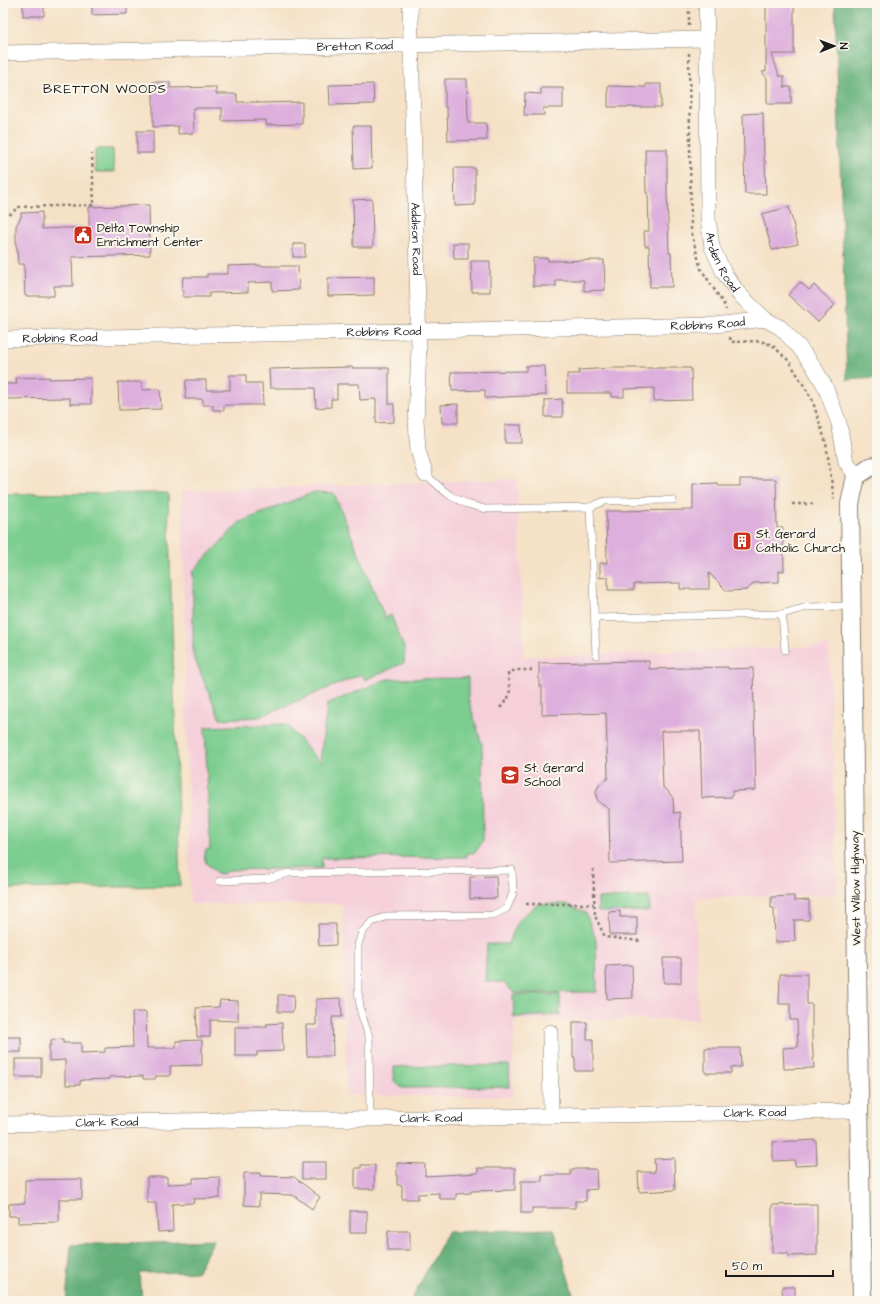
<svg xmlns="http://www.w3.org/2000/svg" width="880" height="1304" font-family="'Architects Daughter',sans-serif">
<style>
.built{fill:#f5cfda}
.green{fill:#7ccd8f;stroke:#4c7456}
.forest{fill:#65b07a;stroke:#40664b}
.building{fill:#ddafdd}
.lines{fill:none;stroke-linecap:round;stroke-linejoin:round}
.service-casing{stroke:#887e71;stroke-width:8}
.minor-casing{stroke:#887e71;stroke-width:16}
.tertiary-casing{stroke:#887e71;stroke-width:20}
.path{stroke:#887e71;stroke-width:2.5;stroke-dasharray:3 3;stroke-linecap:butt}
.service{stroke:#fff;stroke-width:7}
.minor{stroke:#fff;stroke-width:15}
.tertiary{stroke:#fff;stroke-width:18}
.labels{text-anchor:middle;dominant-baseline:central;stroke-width:4;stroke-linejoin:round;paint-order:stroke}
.street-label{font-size:12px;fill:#1c1c1c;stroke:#fbf7ec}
.poi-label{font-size:12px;fill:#1c1c1c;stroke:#fbf7ec;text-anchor:start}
.neighbourhood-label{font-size:13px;letter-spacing:1px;fill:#1c1c1c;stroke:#fbf7ec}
</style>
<rect width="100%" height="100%" fill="#fbf7ec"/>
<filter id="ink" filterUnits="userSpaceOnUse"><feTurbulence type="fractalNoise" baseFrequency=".025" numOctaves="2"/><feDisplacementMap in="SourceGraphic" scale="8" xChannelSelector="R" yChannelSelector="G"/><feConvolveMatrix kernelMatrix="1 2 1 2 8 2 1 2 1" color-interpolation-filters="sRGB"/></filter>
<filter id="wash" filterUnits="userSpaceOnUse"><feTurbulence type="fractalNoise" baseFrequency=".012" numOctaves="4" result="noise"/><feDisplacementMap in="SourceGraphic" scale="16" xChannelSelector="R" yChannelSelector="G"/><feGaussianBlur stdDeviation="0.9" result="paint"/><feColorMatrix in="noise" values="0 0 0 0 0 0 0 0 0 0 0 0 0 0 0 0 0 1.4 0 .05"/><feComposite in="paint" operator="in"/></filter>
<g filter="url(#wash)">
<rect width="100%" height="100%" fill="#f5e1c6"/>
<polygon class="built" points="517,479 524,657 829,646 837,894 696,898 698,1019 514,1020 513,1097 346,1095 343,904 190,904 182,491"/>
<g class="green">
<polygon points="95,149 113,149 114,172 95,172"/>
<polygon points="314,492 334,493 385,618 391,615 405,650 404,663 365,680 362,674 259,717 220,719 193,655 193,571 240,522"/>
<polygon points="168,493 180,886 3,889 3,494"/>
<polygon points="468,678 468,698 482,745 483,841 475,853 467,853 467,857 322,858 322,868 231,870 222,874 217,873 206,863 204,856 206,850 210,849 205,727 286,724 320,762 327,704 387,679"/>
<polygon points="649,897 650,911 598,912 598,898"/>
<polygon points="538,904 566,904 586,913 596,940 597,992 514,993 504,983 485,981 487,944 508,944 518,920"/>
<polygon points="560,994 560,1015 514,1017 513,995"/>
<polygon points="509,1065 510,1087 402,1088 394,1081 394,1067"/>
</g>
<g class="forest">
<polygon points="835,3 877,3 877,378 847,380"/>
<polygon points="554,1229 575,1301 411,1301 447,1232"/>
<polygon points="214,1240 197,1272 140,1273 142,1301 66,1301 71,1245"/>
</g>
<g id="blocks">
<g class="building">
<rect x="23" y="3" width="21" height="13"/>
<polygon points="92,3 127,3 127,14 92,15"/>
<polygon points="766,3 794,3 794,54 772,54 779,76 784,76 784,87 791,87 791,104 767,104 767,78 762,72 766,71"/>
<polygon points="445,79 467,79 468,123 486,123 487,140 448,141 447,108 445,108"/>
<polygon points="153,82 170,82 170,88 216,87 216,94 237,94 237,102 258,102 258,103 302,102 302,124 266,125 266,120 222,121 222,108 193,108 194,133 178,134 178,126 153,127"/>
<polygon points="373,84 374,104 330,105 329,85"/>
<polygon points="646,84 661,84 661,107 608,107 608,86 646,87"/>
<polygon points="541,88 563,88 563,108 543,108 544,115 524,115 525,93 541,94"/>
<polygon points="763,113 764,161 765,161 766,194 745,194 743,114"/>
<polygon points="353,126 371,126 372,168 354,169"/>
<rect x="137" y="131" width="16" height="22"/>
<polygon points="645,149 667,149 667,193 669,253 671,253 672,287 650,287 649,246 645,246 644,231 649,231 648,193 646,193"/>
<polygon points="454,168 475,168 475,205 455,206"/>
<polygon points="372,199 373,247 354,247 353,200"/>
<polygon points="149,205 150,255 72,257 73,286 54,286 54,296 25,296 24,264 18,264 17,247 16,247 16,226 21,217 21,213 42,212 42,229 89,227 89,207"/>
<polygon points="789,207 798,244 772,250 762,214"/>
<polygon points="453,243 468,243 468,259 454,259"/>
<rect x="293" y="244" width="12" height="13"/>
<polygon points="533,258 548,258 548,261 604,260 605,290 584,291 584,280 556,280 556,286 533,286"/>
<polygon points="471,261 490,261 490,292 472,292"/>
<polygon points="260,265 260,266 298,266 299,290 272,291 272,282 248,283 248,292 209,293 209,297 183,297 184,291 182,291 183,277 207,277 207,274 228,274 228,266"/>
<polygon points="374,277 374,295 328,296 328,278"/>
<polygon points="800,282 809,290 814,285 835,305 818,322 788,295"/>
<polygon points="526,366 545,366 546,395 485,398 485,390 452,391 451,372 526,371"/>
<polygon points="352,367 352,368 389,368 389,404 394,404 394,422 376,423 376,399 360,400 359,384 337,384 337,399 331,399 331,407 316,408 315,388 270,388 269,369"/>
<polygon points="612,368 691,368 692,400 654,401 654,388 624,389 624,397 612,397 612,393 567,393 567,374 579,374 579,370"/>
<polygon points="230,375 246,375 246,383 262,383 263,405 224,405 224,410 213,410 213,405 203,405 203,399 185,399 186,380 206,380 206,390 230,390"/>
<polygon points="49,377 49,379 91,378 91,404 70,404 70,398 3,399 3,384 17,384 16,378"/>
<polygon points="118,382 142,382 142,390 160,389 161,409 119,410"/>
<polygon points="562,399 563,417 545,417 545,400"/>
<polygon points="458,404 458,423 442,423 441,405"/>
<polygon points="505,425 521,425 522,443 505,443"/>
<polygon points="740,479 776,479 777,528 783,528 784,571 779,571 779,582 754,583 747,590 727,591 709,573 709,589 680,589 680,583 634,584 634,590 608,590 608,577 600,578 600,563 607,563 606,511 693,510 693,484 718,483 718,486 740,486"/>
<polygon points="649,661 649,669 728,667 728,669 753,668 756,790 732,791 732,797 702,798 700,731 661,731 663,788 667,790 673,798 674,813 680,812 682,861 610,863 609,809 600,803 597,799 596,794 597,789 600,784 608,778 606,713 542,715 542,686 539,686 539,663"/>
<polygon points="496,876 497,898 470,899 470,877"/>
<polygon points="794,896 794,901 809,900 809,920 794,920 795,941 775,942 774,908 771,908 771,897"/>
<polygon points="620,911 620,917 637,917 637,935 610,935 609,912"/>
<polygon points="318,924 336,924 336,945 319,946"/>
<polygon points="663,958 681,958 681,983 664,983"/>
<polygon points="632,965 633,998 607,999 606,966"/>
<polygon points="780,974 807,974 807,1004 812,1004 812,1040 814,1068 784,1069 783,1048 798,1047 797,1020 790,1020 790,1004 779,1004"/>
<polygon points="278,995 294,995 293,1012 278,1012"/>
<polygon points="341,998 342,1017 332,1017 333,1056 307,1056 306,1025 316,1025 316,999"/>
<polygon points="220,1000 238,1001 238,1021 210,1020 210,1037 197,1037 196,1008 219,1007"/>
<polygon points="132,1012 146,1012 147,1048 176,1048 176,1041 202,1040 202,1065 170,1066 170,1076 156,1076 155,1079 143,1079 143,1076 109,1077 109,1079 82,1080 82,1081 80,1081 80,1085 66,1085 66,1081 65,1081 65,1060 49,1061 49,1045 51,1045 51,1040 63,1039 63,1043 81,1043 81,1053 105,1052 105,1048 133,1047"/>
<polygon points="573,1022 587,1022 587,1039 593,1039 593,1071 575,1071 575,1058 573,1058"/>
<polygon points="282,1023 283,1051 257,1052 257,1056 235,1056 235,1027 267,1027 266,1024"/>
<rect x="4" y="1037" width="17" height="15"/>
<polygon points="705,1048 740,1048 741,1067 731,1067 731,1073 705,1073"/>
<rect x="15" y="1059" width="26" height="18"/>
<polygon points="816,1140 817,1165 795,1166 795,1160 773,1161 773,1142"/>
<polygon points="674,1158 675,1190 639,1192 638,1172 655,1172 654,1159"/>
<rect x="302" y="1162" width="24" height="17"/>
<polygon points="397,1163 425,1164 425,1176 478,1173 478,1168 515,1168 515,1190 471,1191 471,1193 456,1194 456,1199 440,1199 439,1193 418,1194 418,1199 402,1199 402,1185 397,1185"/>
<polygon points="361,1165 375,1165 374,1189 355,1189 355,1168 361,1168"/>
<polygon points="571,1169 596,1169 597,1189 586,1190 586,1201 575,1201 575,1208 532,1208 532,1213 521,1213 521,1181 542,1181 542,1175 571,1175"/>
<polygon points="244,1173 260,1173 260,1176 294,1177 320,1197 312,1209 293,1195 259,1194 259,1206 244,1205"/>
<polygon points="147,1177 167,1177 167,1184 193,1183 193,1178 220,1177 220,1198 193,1199 194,1203 172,1204 173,1231 158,1232 156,1203 147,1203"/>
<polygon points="82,1179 82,1199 59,1199 59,1222 18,1223 18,1216 9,1216 9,1204 25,1203 25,1180"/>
<polygon points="817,1204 817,1255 788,1256 788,1253 772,1253 772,1205"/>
<rect x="350" y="1211" width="17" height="22"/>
<polygon points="388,1231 410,1231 410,1250 387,1250"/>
<polygon points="782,1287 795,1287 795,1301 783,1301"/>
</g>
</g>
</g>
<g filter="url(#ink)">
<use href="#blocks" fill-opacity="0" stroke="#887e71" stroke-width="1"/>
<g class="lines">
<defs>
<g id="service">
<polyline points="425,474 443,490 451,496 467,504 485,509 590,507 596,655"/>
<polyline points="590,507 605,501 673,500"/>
<polyline points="782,614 785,650"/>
<polyline points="595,618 782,614 807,607 851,606"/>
<polyline points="220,881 266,879 289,873 512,870 513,893 507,908 493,915 387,916 372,922 362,932 358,945 358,992 361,1013 369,1037 370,1119"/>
</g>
<g id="minor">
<path id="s1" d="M 410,3 L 419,348 L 416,420 L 418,450 L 425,474"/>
<path id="s2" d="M 706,3 L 707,39 L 708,219 L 712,247 L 724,273 L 739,294 L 765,319 L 781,328 L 799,347 L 812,364 L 825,386 L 839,423 L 846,462 L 856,476"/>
<path id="s3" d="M 3,53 L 707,39"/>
<path id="s4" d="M 3,339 L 715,325 L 765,319"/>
<polyline points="550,1032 551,1116"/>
<path id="s5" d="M 3,1124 L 292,1119 L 370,1119 L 844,1111 L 859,1109"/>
</g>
<polyline id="tertiary" points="862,1301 850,504 856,476 870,467 877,466"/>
</defs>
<use href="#service" class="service-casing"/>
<use href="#minor" class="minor-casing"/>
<use href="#tertiary" class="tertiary-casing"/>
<g class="path">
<polyline points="689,26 689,3"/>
<polyline points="689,53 691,232 701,269 725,306 726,310"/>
<polyline points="3,214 11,214 18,207 94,205 92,154"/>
<polyline points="730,337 731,342 760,341 772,345 789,361 812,399 826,443 834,499"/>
<polyline points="792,504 814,504"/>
<polyline points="500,708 510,695 508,674 515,670 532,670"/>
<polyline points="593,869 595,916 605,937 640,941"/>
<polyline points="526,904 594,904"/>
</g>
<use href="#service" class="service"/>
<use href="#minor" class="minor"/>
<use href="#tertiary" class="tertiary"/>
</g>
</g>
<defs>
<symbol id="civic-square" viewBox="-11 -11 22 22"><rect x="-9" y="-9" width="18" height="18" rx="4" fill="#c8321e" stroke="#fbf7ec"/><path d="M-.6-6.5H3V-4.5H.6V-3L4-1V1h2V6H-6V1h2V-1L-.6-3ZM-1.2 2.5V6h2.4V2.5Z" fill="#fff"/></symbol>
<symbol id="building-square" viewBox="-11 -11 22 22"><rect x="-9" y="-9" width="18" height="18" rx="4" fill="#c8321e" stroke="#fbf7ec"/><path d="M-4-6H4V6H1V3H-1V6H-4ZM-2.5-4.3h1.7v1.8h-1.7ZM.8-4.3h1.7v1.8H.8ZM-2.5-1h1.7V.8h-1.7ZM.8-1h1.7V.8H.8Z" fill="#fff"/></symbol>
<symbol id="school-square" viewBox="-11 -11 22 22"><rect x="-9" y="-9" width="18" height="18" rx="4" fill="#c8321e" stroke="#fbf7ec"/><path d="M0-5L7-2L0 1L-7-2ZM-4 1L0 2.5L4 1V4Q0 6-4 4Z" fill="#fff"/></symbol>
</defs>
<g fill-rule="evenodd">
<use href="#civic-square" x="72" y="224" width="22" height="22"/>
<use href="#building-square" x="731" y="530" width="22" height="22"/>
<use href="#school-square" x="499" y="764" width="22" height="22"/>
</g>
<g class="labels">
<g class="street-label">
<text stroke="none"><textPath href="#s3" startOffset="352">Bretton Road</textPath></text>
<text stroke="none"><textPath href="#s1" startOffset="236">Addison Road</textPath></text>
<text stroke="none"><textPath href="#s2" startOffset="262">Arden Road</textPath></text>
<text stroke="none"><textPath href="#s4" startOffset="705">Robbins Road</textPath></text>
<text stroke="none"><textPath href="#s4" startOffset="381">Robbins Road</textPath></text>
<text stroke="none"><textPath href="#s4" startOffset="57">Robbins Road</textPath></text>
<text transform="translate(856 888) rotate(-91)">West Willow Highway</text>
<text stroke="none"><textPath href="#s5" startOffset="752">Clark Road</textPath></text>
<text stroke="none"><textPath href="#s5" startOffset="428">Clark Road</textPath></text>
<text stroke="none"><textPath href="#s5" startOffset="104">Clark Road</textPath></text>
</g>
<g class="poi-label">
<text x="97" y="228">Delta Township<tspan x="97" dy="14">Enrichment Center</tspan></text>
<text x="756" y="534">St. Gerard<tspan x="756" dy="14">Catholic Church</tspan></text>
<text x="524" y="768">St. Gerard<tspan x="524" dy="14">School</tspan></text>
</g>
<g class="neighbourhood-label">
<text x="105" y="89">BRETTON WOODS</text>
</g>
</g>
<rect width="880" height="1304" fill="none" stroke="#fbf7ec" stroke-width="16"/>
<g transform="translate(834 46) rotate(89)" stroke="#fbf7ec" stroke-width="3" paint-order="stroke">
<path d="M0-3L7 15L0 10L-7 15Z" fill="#1c1c1c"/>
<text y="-6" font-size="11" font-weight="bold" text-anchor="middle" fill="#1c1c1c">N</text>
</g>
<path d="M726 1270v6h107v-6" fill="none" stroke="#1c1c1c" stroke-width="2"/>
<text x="732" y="1270" font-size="12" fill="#1c1c1c" stroke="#fbf7ec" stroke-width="3" paint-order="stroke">50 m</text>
</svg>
